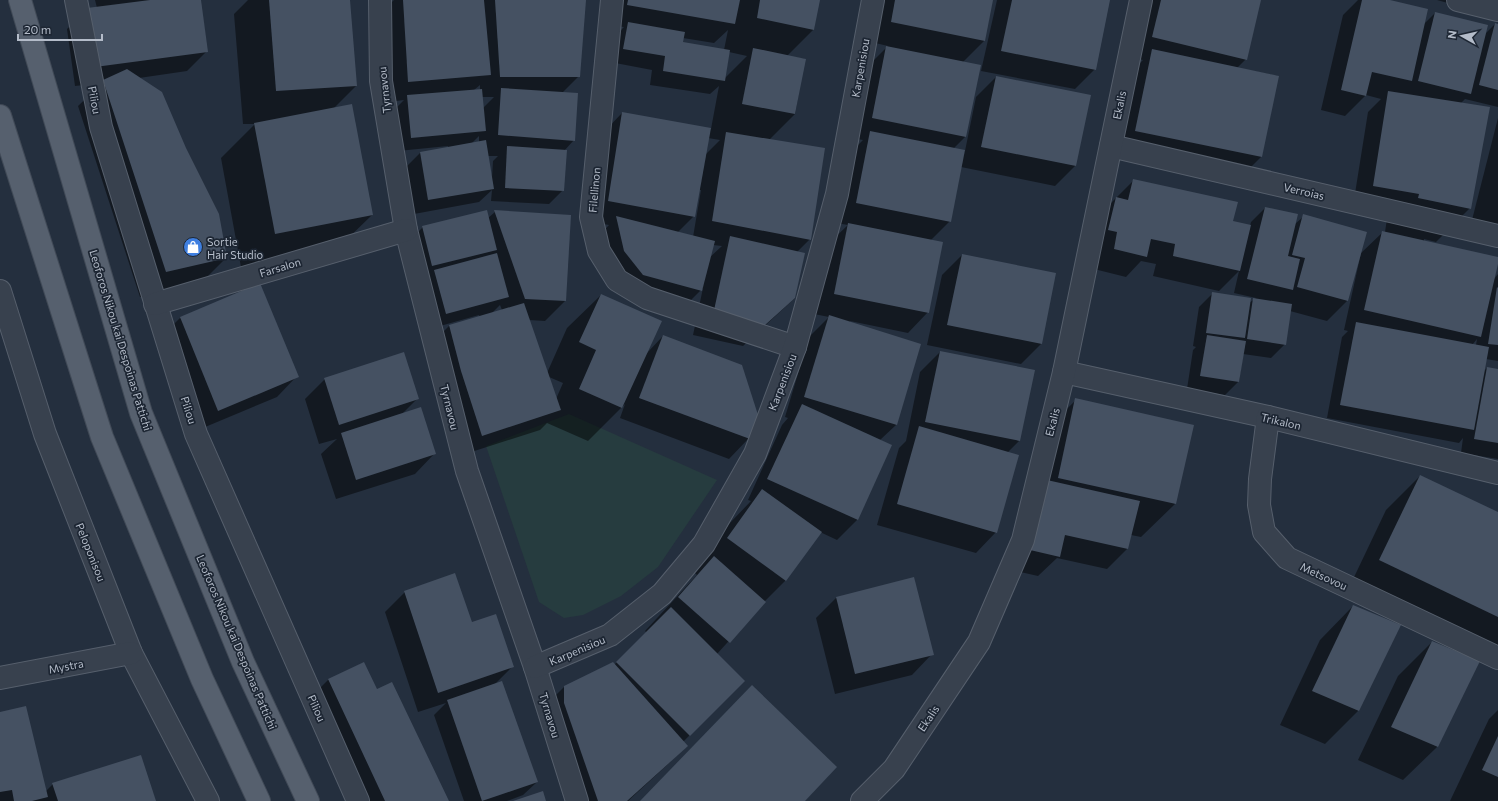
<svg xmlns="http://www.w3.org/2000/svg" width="1498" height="801" font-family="Commissioner,sans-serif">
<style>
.green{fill:#263c3f}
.shadow{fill:#0007;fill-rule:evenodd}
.building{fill:#455162}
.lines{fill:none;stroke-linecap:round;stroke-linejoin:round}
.street-casing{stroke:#565f6c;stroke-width:24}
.primary-casing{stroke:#414a57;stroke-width:24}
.street{stroke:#38414e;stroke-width:22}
.primary{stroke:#56606e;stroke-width:22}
.labels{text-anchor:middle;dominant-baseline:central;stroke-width:3.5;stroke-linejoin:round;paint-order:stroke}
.street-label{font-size:11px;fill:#b4bcc9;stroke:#1d2633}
.poi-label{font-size:11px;fill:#b4bcc9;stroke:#1d2633;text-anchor:start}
</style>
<rect width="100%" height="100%" fill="#242f3e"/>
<polygon class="green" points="569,414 717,480 658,567 621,596 583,615 564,618 539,602 486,446"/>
<g class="shadow">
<polygon points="95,0 200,0 207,51 187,71 139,78 226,258 200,284 140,297 78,106 102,83 75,86 67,29 88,9 97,8"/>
<polygon points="248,0 349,0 356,86 333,109 372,215 338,248 241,267 221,158 255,124 243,124 234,14"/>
<path d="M 394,0 L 585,0 L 579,76 L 562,93 L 574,140 L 564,151 L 563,190 L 549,204 L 491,201 L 492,190 L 479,202 L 414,214 L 406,167 L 420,153 L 448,148 L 448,146 L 398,151 L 394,110 L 404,100 L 388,102 L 389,5 ZM 480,85 L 480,90 L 474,90 ZM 482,97 L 494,97 L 483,108 ZM 479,136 L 479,142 L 471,144 ZM 487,156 L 498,156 L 493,161 L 492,178 Z"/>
<path d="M 612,0 L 819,0 L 814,29 L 787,56 L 805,59 L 795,114 L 769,140 L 810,239 L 797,252 L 795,298 L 743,346 L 693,335 L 703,288 L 681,310 L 623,295 L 597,238 L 609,225 L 588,221 L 602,134 L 622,113 L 711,129 L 719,86 L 710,94 L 650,85 L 652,70 L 610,62 L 614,37 L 624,27 L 607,25 ZM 728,30 L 724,50 L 682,43 L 683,38 L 714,43 ZM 729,52 L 747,56 L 725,78 ZM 708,138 L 720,140 L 705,155 ZM 699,190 L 701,190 L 693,237 L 677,233 L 694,216 ZM 713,245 L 722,246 L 709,258 Z"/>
<polygon points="879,0 992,0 984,41 962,63 966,136 953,149 965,151 976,97 996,77 1076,165 1055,186 961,167 950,221 931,240 928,312 908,333 850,321 896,425 880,440 891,445 857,520 837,540 820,532 785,581 764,602 717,654 743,681 683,742 687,746 666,766 628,801 571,801 544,707 564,687 614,665 647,633 645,631 697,575 694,572 729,524 751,501 748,500 782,425 788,418 785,417 809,337 829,317 814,314 828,244 848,225 836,223 850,153 863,140 852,138 866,68 888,46 871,42"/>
<polygon points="997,0 1109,0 1095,69 1075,89 981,71"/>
<polygon points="1145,0 1260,0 1246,59 1237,68 1278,76 1261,157 1235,183 1110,156 1127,76 1143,60 1133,57"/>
<path d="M 1358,0 L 1385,0 L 1424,24 L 1435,13 L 1484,35 L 1495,24 L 1498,25 L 1498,107 L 1465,99 L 1460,104 L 1470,208 L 1436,242 L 1424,239 L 1424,241 L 1498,258 L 1494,279 L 1498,274 L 1498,361 L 1486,359 L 1483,372 L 1487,368 L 1498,370 L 1498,459 L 1461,453 L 1463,438 L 1459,443 L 1327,418 L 1342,337 L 1348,331 L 1344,330 L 1361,253 L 1383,232 L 1385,232 L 1388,212 L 1353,206 L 1368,112 L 1381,99 L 1366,95 L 1345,116 L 1321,110 L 1343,15 ZM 1477,339 L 1476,345 L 1472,345 Z"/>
<polygon points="1437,0 1498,0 1498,17"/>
<polygon points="1498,118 1498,226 1472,220"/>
<polygon points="1134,180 1232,222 1250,226 1251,222 1265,208 1294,225 1304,216 1347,301 1327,321 1290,311 1285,344 1271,358 1243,354 1239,381 1225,395 1187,389 1193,350 1196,347 1193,346 1199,307 1213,293 1249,303 1256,298 1234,293 1239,271 1219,291 1153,276 1156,264 1141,261 1126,277 1094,269 1096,218"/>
<path d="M 495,212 L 565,301 L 545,321 L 529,320 L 547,373 L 567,328 L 601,295 L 647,353 L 663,336 L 749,438 L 729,459 L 620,418 L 625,404 L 588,441 L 547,423 L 540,430 L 462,455 L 429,346 L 449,326 L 480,317 L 479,315 L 433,328 L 409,241 L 423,227 L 488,218 ZM 500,305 L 502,310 L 492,313 ZM 549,377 L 563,383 L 556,399 Z"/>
<polygon points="962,255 1041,344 1021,364 927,345 942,275"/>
<polygon points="180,318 297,376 277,397 198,430 160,338"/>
<polygon points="940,352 1019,441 1008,452 996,532 976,553 877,525 899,448 906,441 920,372"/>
<polygon points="325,379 418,398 402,414 435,453 415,474 336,499 321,454 337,439 319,444 305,399"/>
<polygon points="1076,400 1175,504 1141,537 1131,535 1127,549 1107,569 1057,558 1038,576 1011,570 1042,433"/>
<polygon points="1420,476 1498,513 1498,666 1346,594 1386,510"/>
<polygon points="913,578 932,654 912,675 835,694 816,618 836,598"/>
<polygon points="405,592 471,623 512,667 495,684 537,782 523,795 507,801 464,801 434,715 446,703 418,712 385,612"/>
<polygon points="1353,606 1359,710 1325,744 1280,725 1320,640"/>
<polygon points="1432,642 1437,747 1403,780 1358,760 1398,676"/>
<polygon points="363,663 377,691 448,801 356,801 308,700 328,680"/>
<polygon points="1498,710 1498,801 1450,801 1489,719"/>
<polygon points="0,713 45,792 53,784 154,801 0,801"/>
</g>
<g class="building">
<polygon points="150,0 201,0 208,52 95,67 87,8"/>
<polygon points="269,0 350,0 357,86 276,91"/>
<polygon points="403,0 484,0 491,75 408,82"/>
<polygon points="495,0 586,0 580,77 500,77"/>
<polygon points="628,0 740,0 735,24 627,5"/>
<polygon points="760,0 820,0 814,30 757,18"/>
<polygon points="895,0 993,0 985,41 891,22"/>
<polygon points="1012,0 1110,0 1096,70 1001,51"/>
<polygon points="1161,0 1261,0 1247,60 1152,37"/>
<polygon points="1362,0 1390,0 1428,9 1412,81 1372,72 1366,96 1341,90"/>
<polygon points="1435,12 1488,25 1471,94 1418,81"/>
<polygon points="628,22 685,32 683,42 730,50 725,81 663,71 665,56 623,49"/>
<polygon points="1495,23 1498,24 1498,90 1479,85"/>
<polygon points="886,46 981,65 966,137 872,118"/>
<polygon points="753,48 806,59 795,114 742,104"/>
<polygon points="1152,49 1279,76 1262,157 1135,131"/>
<polygon points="127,69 162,92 186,148 219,214 227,258 166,272 103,80"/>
<polygon points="996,76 1091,95 1076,166 981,147"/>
<polygon points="501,88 578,93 575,141 498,135"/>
<polygon points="482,89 486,131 411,138 407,95"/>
<polygon points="1388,91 1490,107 1471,209 1418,198 1419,194 1373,186"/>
<polygon points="352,104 373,215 275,234 254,123"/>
<polygon points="622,112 711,128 695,217 608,201"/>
<polygon points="870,131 965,150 951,222 856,203"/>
<polygon points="726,132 825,148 811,240 712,221"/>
<polygon points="486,140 494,189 428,200 420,152"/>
<polygon points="507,146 567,150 564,191 505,188"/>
<polygon points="1133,179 1238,202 1233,221 1251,225 1240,271 1173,256 1175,244 1151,239 1147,257 1114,249 1117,232 1108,230 1116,197 1128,200"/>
<polygon points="1265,207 1298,214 1288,256 1300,259 1293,290 1247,279"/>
<polygon points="487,210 497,250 432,266 422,226"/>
<polygon points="494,210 571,215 566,301 525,299"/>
<polygon points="1303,214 1367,232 1348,301 1297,287 1305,258 1292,255"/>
<polygon points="616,216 715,241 702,291 643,275 624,251"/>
<polygon points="848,223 943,242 929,313 834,294"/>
<polygon points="1382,231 1498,257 1498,264 1481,337 1364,310"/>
<polygon points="730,236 805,253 795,298 764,326 713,315"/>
<polygon points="497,253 509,297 446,314 434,270"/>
<polygon points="962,254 1056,273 1042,344 947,325"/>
<polygon points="260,283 299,377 218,411 180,317"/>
<polygon points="1497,287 1498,288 1498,345 1488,344"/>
<polygon points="1212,292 1251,298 1245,338 1206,333"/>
<polygon points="601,294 662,321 622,408 579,389 596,350 579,342"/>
<polygon points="1253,298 1292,304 1286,345 1247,339"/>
<polygon points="524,303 561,410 482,436 461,371 449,325"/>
<polygon points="829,315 921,344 897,425 804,397"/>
<polygon points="1356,322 1489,347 1474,430 1340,405"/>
<polygon points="663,335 742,365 758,415 750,439 639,398"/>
<polygon points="1207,335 1246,341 1239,382 1200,376"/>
<polygon points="940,351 1035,370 1020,441 925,422"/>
<polygon points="404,352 419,399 339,425 324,378"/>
<polygon points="1487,367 1498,369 1498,443 1474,439"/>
<polygon points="1075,398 1194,425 1176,504 1058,478"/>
<polygon points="802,404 892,445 858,520 767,479"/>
<polygon points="421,407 436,454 356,480 341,433"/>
<polygon points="919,426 1019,455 997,533 897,504"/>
<polygon points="1420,475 1498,512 1498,617 1379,560"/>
<polygon points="1047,480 1140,501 1128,549 1065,535 1060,557 1030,550"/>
<polygon points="762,489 822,532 786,581 727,538"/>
<polygon points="714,556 766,602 730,643 678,597"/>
<polygon points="455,573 472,622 496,614 514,667 438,693 404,591"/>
<polygon points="914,577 934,655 855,674 836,597"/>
<polygon points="1353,605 1401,625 1359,711 1312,691"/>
<polygon points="671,607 745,681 690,736 616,662"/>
<polygon points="1432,641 1480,661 1438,747 1391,727"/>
<polygon points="364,662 377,689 392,682 449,801 385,801 328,679"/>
<polygon points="613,662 688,746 627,801 598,801 564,703 564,686"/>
<polygon points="502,681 538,782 482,801 447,700"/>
<polygon points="752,685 837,767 805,801 640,801"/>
<polygon points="26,706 48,797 32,801 14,801 12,790 0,792 0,712"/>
<polygon points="1498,736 1498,777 1482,770"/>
<polygon points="141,755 156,801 58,801 52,783"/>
<polygon points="543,791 546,801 513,801"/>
</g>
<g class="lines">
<defs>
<g id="street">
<polyline points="76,0 101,127 196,434 358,801"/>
<polyline points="380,0 381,81 406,230 467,471 535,667 577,801"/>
<polyline points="612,0 591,217 599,251 617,280 647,298 795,347"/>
<polyline points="1458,0 1498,10"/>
<polyline points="1111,146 1498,236"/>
<polyline points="0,291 45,434 131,653 208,801"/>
<polyline points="155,304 406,230"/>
<polyline points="1064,372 1268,417 1498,473"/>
<polyline points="1268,417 1260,479 1259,505 1264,532 1287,558 1498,658"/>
<polyline points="535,667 610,635 662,594 704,544 755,454 795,347 837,194 873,0"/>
<polyline points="0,678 131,653"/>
<polyline points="862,801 894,769 979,642 1023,540 1064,372 1141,0"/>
</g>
<g id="primary">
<polyline points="20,0 141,413 243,662 308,801"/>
<polyline points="0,116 102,437 202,679 259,801"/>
</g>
</defs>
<use href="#street" class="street-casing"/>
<use href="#primary" class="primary-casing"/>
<use href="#street" class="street"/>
<use href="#primary" class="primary"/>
</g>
<defs>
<symbol id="shop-disc" viewBox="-11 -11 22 22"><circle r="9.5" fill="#3f7fe0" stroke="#1d2633"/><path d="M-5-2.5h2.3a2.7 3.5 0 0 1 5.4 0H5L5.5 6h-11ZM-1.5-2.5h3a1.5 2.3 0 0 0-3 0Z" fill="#fff"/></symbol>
</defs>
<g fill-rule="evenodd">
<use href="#shop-disc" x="182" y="236" width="22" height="22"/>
</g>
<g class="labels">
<g class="street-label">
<text transform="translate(860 68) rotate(-80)">Karpenisiou</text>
<text transform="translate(384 90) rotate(-96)">Tyrnavou</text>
<text transform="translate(95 100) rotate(79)">Piliou</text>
<text transform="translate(1119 105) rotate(-78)">Ekalis</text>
<text transform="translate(594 190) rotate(-85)">Filellinon</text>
<text transform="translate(1304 191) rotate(13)">Verroias</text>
<text transform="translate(280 267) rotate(-17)">Farsalon</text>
<text transform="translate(121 340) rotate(73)">Leoforos Nikou kai Despoinas Pattichi</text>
<text transform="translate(782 382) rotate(-69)">Karpenisiou</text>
<text transform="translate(450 407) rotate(76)">Tyrnavou</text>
<text transform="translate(189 410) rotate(72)">Piliou</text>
<text transform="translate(1281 421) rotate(13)">Trikalon</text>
<text transform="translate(1052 422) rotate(-76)">Ekalis</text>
<text transform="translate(91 552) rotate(68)">Peloponisou</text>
<text transform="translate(1324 576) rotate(25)">Metsovou</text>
<text transform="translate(237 642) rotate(67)">Leoforos Nikou kai Despoinas Pattichi</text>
<text transform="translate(577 650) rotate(-23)">Karpenisiou</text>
<text transform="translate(66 666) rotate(-11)">Mystra</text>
<text transform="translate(317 708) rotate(66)">Piliou</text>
<text transform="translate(550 715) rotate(73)">Tyrnavou</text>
<text transform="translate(928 718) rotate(-56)">Ekalis</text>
</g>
<g class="poi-label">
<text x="207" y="241">Sortie<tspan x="207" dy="13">Hair Studio</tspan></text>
</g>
</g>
<g transform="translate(1462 36) rotate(278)" stroke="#1d2633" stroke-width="3" paint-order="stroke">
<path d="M0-3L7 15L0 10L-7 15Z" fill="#b4bcc9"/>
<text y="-6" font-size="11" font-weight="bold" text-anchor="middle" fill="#b4bcc9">N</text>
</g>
<path d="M18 34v6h84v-6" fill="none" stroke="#b4bcc9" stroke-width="2"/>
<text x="24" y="34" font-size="12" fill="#b4bcc9" stroke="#1d2633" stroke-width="3" paint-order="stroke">20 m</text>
</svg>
